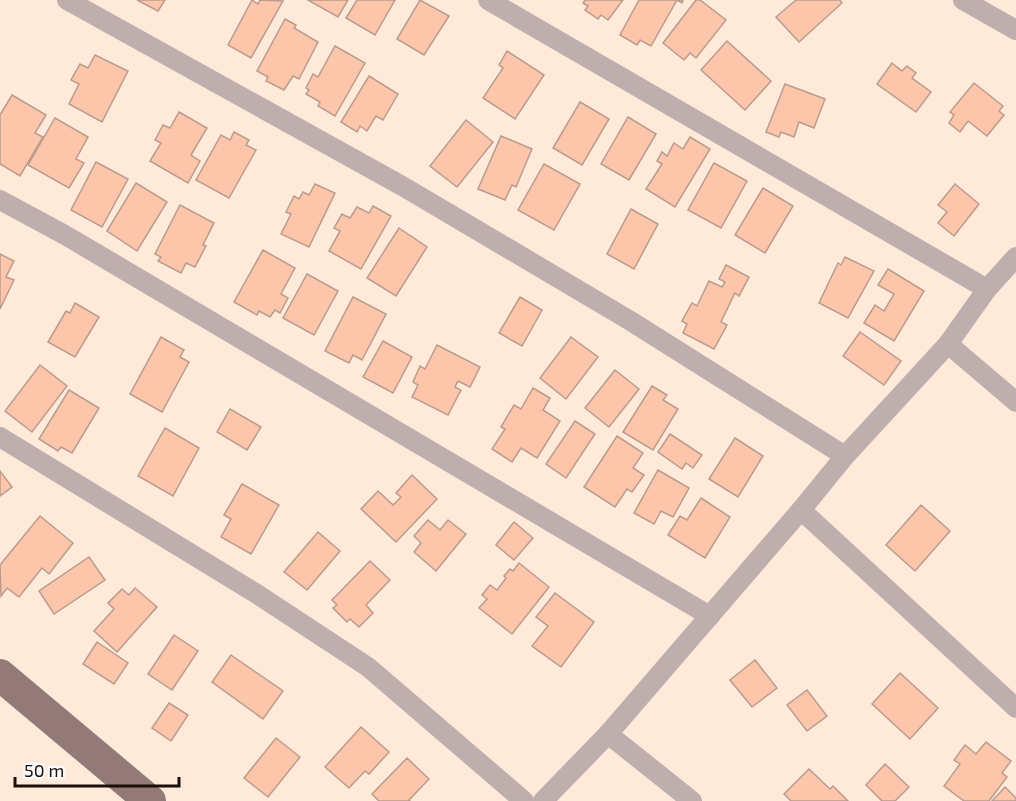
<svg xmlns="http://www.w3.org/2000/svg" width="1016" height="801" font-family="'Exo 2',sans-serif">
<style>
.building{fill:#fdc5a9;stroke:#b99c8e;stroke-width:1.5}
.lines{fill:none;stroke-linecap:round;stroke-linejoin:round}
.minor{stroke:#beaeae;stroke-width:20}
.primary{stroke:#947979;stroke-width:32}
</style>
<rect width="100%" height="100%" fill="#ffead9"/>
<g class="building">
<polygon points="137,0 165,0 158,11"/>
<polygon points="252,0 258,4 260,0 283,1 251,58 228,45"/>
<polygon points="308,0 348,0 338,17"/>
<polygon points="357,0 395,0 375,35 346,18"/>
<polygon points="420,0 449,16 424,55 397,39"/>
<polygon points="585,0 623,0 608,20 601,15 598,19 585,10 588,6 583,3"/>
<polygon points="639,0 683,0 682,3 677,0 651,46 640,40 637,45 620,35"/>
<polygon points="696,0 700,0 726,20 696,58 690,53 684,60 663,43"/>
<polygon points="796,0 840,0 842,3 799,42 776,17"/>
<polygon points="285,19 296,25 294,28 318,42 299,79 293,76 284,90 266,81 268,77 257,71"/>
<polygon points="727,41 771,81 745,110 701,70"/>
<polygon points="335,46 365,63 335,116 318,106 320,102 306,94 309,90 306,88 313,74 318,77"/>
<polygon points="507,51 544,75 515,119 483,98 503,68 499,65"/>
<polygon points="95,55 128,71 102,122 69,104 79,84 71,80 80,64 88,68"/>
<polygon points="892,63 902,71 907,66 916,73 912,78 931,92 916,112 877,84"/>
<polygon points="369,76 398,94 383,120 376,116 367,131 360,126 357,132 341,122"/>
<polygon points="974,83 1003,106 999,111 1004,115 987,136 968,121 960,132 949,123 954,115 950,112"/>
<polygon points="785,84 825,99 814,128 799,122 794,137 781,132 779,137 766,132"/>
<polygon points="12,95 46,115 35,133 43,137 20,176 0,164 0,115"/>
<polygon points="580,102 609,119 582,165 553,148"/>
<polygon points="179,112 207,128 191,155 200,161 188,183 150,161 161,143 155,140 163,125 170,128"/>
<polygon points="628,117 656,134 629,180 601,164"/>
<polygon points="55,118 88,137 76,159 84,163 69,188 28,165"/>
<polygon points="466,120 493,142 457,187 430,166"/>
<polygon points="234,132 249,140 246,145 256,150 229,198 196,180 221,135 230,140"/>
<polygon points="501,136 532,149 516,187 512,185 505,200 478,189"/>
<polygon points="690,137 710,149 675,207 646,189 662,164 657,161 662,152 667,156 674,143 683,149"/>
<polygon points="96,162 128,179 102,227 71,210"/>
<polygon points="714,163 747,181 721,228 688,210"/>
<polygon points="544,164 580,184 554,230 518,210"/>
<polygon points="136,183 167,202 137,251 107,231"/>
<polygon points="315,184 335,193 309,247 281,234 291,214 286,212 294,196 299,199 303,192 309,195"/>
<polygon points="955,184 979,204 954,236 938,223 947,212 938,205"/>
<polygon points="763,188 793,206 765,253 735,235"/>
<polygon points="180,205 214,223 203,245 206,246 195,267 186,263 181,273 158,261 161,257 155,254"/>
<polygon points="373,206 391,216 361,269 329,251 340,231 334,228 342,214 350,218 357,207 369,213"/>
<polygon points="631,209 658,224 634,269 607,254"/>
<polygon points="399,228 427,247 396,296 367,278"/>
<polygon points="263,250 295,268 281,294 288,298 280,313 275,310 270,317 259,311 257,315 234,302"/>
<polygon points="0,254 14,261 6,277 14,280 0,309"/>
<polygon points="845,257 874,271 848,318 819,303 838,263 841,265"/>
<polygon points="726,265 749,277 739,296 735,293 721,322 727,325 714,349 683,333 687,324 682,321 692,303 697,306 709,281 722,287 725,282 719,279"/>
<polygon points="888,269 924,291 894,341 864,323 875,305 884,311 894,294 878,285"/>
<polygon points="307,274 338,291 314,335 283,318"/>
<polygon points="353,297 386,314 362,360 353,355 349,363 325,351"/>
<polygon points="520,297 542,310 522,346 499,333"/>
<polygon points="75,303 99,317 75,357 48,342 66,311 70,313"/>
<polygon points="860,332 901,361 884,385 843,356"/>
<polygon points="161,337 184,350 180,357 189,362 162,412 130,394"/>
<polygon points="571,337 598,357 566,399 540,378"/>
<polygon points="383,341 412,357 393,393 363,377"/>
<polygon points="437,345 480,367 470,387 458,381 455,387 461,390 448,415 412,397 418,385 413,382 420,366 425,369"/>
<polygon points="40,365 67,386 32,432 5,411"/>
<polygon points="615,370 639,389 609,427 585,408"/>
<polygon points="652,386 667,395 663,400 678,409 653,450 623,432"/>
<polygon points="533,388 550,398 543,410 560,421 537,458 521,448 512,462 492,449 505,429 501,427 514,405 521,409"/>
<polygon points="69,390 99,408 72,453 61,447 58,451 39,439"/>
<polygon points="230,409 261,427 247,450 217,432"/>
<polygon points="575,421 595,434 566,478 546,464"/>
<polygon points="165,428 199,448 173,496 138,476"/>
<polygon points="670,434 702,455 693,468 686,463 682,469 658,452"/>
<polygon points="617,436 643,453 633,468 644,475 632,492 627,489 615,507 584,487"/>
<polygon points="735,438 763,456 738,497 709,479"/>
<polygon points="658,470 689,488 673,517 661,511 654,524 634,513"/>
<polygon points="0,471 12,487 0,496"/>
<polygon points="412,475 437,499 396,542 361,509 378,491 393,505 401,497 396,493"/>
<polygon points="242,484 279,505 251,554 221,537 231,519 224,515"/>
<polygon points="701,498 730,517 705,558 668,535 680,516 687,520"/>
<polygon points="921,505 950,531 915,571 886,545"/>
<polygon points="40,516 73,543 49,574 42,568 19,597 7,588 1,596 0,565"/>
<polygon points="428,520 440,530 448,520 466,534 436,571 414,552 421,543 414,536"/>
<polygon points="514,522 533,538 514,560 496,545"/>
<polygon points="318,532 340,551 307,590 284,572"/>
<polygon points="89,557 105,580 54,614 39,591"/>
<polygon points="370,561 390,580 366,605 373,613 359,627 350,619 347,622 333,608 337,605 332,600"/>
<polygon points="519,563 549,587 512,634 479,608 487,599 482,595 490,585 497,590 506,578 504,576 510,569 513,571"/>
<polygon points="135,588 157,607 117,652 94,631 114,609 108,603 122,589 129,595"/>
<polygon points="555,593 594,622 561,667 532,646 548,626 536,617"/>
<polygon points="174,635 198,651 172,690 148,674"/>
<polygon points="97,642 128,663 114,684 83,664"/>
<polygon points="231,655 283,691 263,719 212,682"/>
<polygon points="755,660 777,688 752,707 730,680"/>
<polygon points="900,673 938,708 910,739 872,704"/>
<polygon points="807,690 827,716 807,731 787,705"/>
<polygon points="169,703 188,715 171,741 152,728"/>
<polygon points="361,727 389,752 369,774 365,771 349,788 325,767"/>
<polygon points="276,738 300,757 268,797 244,778"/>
<polygon points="986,742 1011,761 1002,773 1007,777 989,801 964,801 944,786 960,764 954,760 965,745 976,754"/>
<polygon points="407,758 429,779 409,800 410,801 379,801 372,794"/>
<polygon points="885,764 909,787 895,801 882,801 866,785"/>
<polygon points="809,769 830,789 833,786 848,801 791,801 784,794"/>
<polygon points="1005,787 1016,798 1016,801 992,801"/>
</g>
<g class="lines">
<g class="minor">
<polyline points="67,0 404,187 629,320 845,456"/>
<polyline points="488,0 987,289"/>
<polyline points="963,0 1016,30"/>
<polyline points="0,200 65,235 710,616"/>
<polyline points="948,344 1016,402"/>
<polyline points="0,437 257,594 368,667 524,801"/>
<polyline points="801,510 1016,708"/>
<polyline points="608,734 692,801"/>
<polyline points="543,801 608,734 801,510 845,456 948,344 987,289 1016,257"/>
</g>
<polyline class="primary" points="0,675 150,801"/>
</g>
<path d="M15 777v9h164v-9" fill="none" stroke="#191109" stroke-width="3"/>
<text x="24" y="777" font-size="18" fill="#191109" stroke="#fbfbfb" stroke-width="4.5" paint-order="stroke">50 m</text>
</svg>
